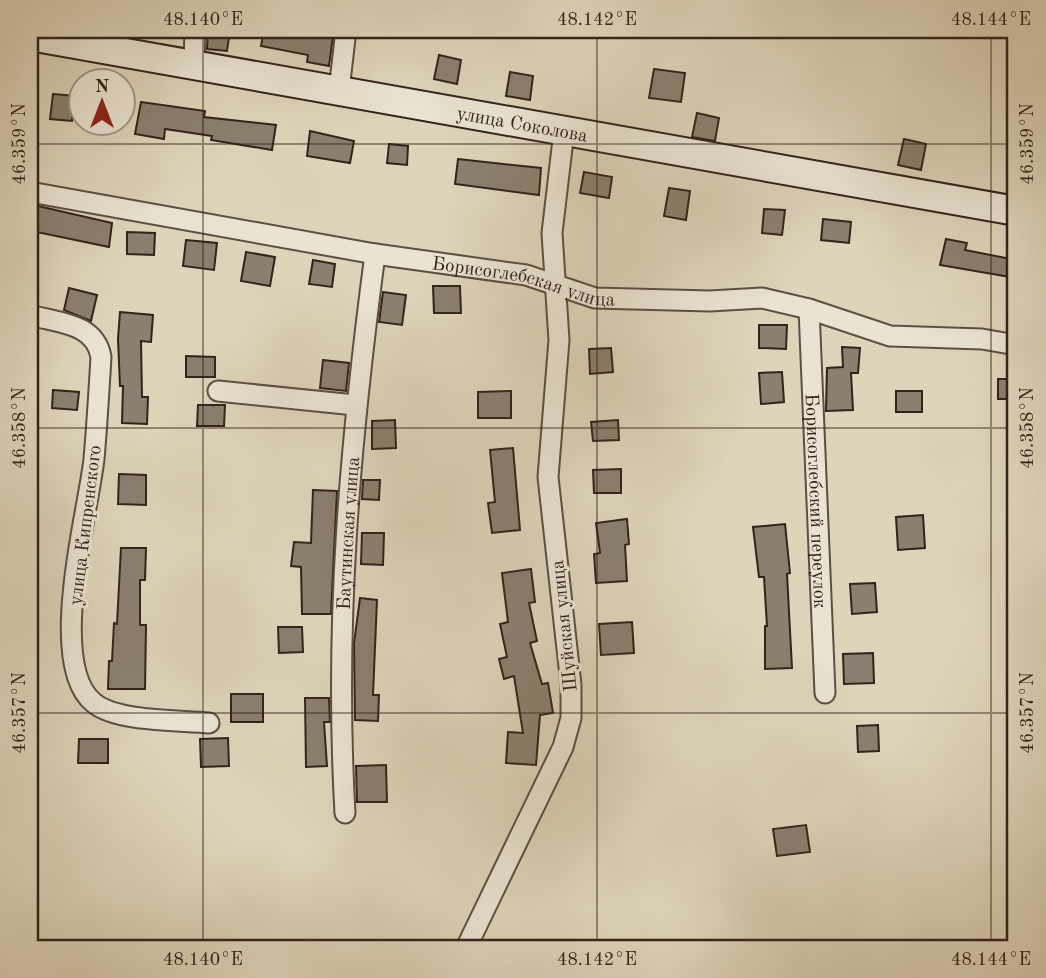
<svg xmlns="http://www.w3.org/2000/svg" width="1046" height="978" font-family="'Old Standard TT',serif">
	<rect width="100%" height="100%" fill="#ded4ba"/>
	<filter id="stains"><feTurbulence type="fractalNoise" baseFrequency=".00286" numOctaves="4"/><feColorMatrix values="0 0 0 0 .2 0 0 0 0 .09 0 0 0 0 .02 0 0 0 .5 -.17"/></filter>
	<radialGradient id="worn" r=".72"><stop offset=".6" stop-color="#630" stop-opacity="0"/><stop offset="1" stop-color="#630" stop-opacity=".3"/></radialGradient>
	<g fill="#8b7f6f" stroke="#32231d" stroke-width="2">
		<path d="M208 30H230L227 51 207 49Z"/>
		<path d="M264 30H298L333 36 329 66 307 62 308 55 261 46Z"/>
		<path d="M439 55 461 60 457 84 434 79Z"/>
		<path d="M654 69 685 73 681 102 649 98Z"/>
		<path d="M510 72 533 76 530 100 506 96Z"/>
		<path d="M53 94 75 96 72 121 50 119Z"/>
		<path d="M141 102 205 111 204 117 276 125 272 150 211 140 212 136 165 129 164 139 135 134Z"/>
		<path d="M697 113 719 118 715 141 692 137Z"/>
		<path d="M310 131 354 141 350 163 307 156Z"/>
		<path d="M904 139 926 144 921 170 898 165Z"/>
		<path d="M389 144 408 146 407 165 387 163Z"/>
		<path d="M458 159 541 168 539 195 455 184Z"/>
		<path d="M584 172 612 177 609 198 580 193Z"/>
		<path d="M669 188 690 191 686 220 664 216Z"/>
		<path d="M38 206 112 223 109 247 32 231Z"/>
		<path d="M764 209 785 210 782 235 762 233Z"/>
		<path d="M823 219 851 222 849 243 821 240Z"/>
		<path d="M127 232 155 233 154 255 127 254Z"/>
		<path d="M946 239 967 243 965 250 1016 260V278L940 265Z"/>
		<path d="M186 240 217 243 214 270 183 266Z"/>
		<path d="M246 252 275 257 270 286 241 281Z"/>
		<path d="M313 260 335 264 332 287 309 284Z"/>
		<path d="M433 286H460L461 313H434Z"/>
		<path d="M69 288 97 295 91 321 64 310Z"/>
		<path d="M383 292 406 295 402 325 379 322Z"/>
		<path d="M120 312 153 315 151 342 141 341 142 397H148L147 424 122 423 123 386H120L118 339Z"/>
		<path d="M759 325H787L786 349 759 348Z"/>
		<path d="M842 347 860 348 858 373H851L853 410 826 411 827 368 843 367Z"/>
		<path d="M611 348 613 372 590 374 589 349Z"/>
		<path d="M186 356 215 357V377H186Z"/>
		<path d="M323 360 349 363 346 391 320 388Z"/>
		<path d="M782 372 784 402 761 404 759 373Z"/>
		<rect x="998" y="379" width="18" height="20"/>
		<path d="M53 390 79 392 77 410 52 408Z"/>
		<path d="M511 391V418H478V392Z"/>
		<rect x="896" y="391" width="26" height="21"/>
		<path d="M198 405H225L224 426H197Z"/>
		<path d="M395 420 396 448 372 449V421Z"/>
		<path d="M618 420 619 440 593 441 591 422Z"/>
		<path d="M513 448 520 530 492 533 488 503 495 502 490 450Z"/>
		<path d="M621 469V493H594L593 470Z"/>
		<path d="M119 474 146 475V505L118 504Z"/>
		<path d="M363 480H380L379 500 362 499Z"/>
		<path d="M313 490 337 491 331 614H302L301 567 291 566 294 542 311 543Z"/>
		<path d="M923 515 925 548 898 550 896 517Z"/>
		<path d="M627 519 629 544 625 545 627 581 596 583 594 554 600 553 596 523Z"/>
		<path d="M785 524 790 573 787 574 792 668 765 669V626H767L764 577H759L753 527Z"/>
		<path d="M362 533H384L383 565 361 564Z"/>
		<path d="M121 548H146L145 580H140V625H146L145 689H108L109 661H112L114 623 117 624Z"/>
		<path d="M531 569 535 602 529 603 537 641 530 643 542 684 548 683 553 713 540 715 536 765 506 763 508 732 523 733 514 676 504 679 499 659 507 657 500 624 508 622 502 573Z"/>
		<path d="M875 583 877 612 852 614 850 584Z"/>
		<path d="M360 598 377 600 373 695H379L378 721 355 720 354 643Z"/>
		<path d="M632 622 634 653 601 655 599 624Z"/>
		<path d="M278 627H302L303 652 279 653Z"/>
		<path d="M873 653 874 683 844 684 843 654Z"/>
		<rect x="231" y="694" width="32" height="28"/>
		<path d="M305 698H329L330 722H324L327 766 306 767Z"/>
		<path d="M878 725 879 751 858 752 857 726Z"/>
		<path d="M228 738 229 766 201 767 200 739Z"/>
		<path d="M79 739H108V763H78Z"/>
		<path d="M386 765 387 802H357L356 766Z"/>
		<path d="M806 825 810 852 777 856 773 829Z"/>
	</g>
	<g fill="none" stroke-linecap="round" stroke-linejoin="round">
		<g stroke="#5d4f44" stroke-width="23">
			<g id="street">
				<path d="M194 64 195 30"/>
				<path d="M339 90 346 30"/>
				<path id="s1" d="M30 192 375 254 526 275 595 298 710 301 762 298 809 309 890 336 982 339 1016 345"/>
				<path id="s2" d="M809 309 825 693"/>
				<path d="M30 315C59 323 95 323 101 357 99 391 97 425 94 459 88 513 46 665 94 703 117 722 179 720 209 723"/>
				<path d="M218 391 355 405"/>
				<path id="s3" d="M345 813C334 622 350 444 375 254"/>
				<path d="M466 948 563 747 571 718V685L548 477 559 340 552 233 564 131"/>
			</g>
		</g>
		<g stroke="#32231d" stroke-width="32">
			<g id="secondary">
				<path id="s4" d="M30 36 1016 211"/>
			</g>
		</g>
		<use href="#street" stroke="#eae3d2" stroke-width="19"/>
		<use href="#secondary" stroke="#eae3d2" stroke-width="28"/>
	</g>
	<path fill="none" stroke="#32231d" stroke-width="2" stroke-opacity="0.45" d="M203 30V948M597 30V948M991 30V948M30 144H1016M30 428H1016M30 713H1016"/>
	<g text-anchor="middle" stroke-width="6" stroke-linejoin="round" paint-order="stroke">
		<g font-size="19" fill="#32231d" stroke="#eae3d2">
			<text dy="7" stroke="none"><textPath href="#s4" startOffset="500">улица Соколова</textPath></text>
			<text dy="7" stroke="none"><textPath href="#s1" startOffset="502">Борисоглебская улица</textPath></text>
			<text dy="7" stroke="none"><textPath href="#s2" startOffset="192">Борисоглебский переулок</textPath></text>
			<text transform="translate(84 525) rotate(-83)" y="7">улица Кипренского</text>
			<text dy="7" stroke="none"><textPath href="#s3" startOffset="280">Баутинская улица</textPath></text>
			<text transform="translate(563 626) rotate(-96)" y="7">Шуйская улица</text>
		</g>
	</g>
	<rect width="1046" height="978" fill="none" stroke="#ded4ba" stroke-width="77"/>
	<g transform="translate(102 102)"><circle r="33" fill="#eae3d2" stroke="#a0968a" stroke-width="2"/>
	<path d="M0-5L12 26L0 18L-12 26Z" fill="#8f2418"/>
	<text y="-10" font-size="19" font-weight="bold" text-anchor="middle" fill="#32231d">N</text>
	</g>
	<rect x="38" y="38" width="969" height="902" fill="none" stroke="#32231d" stroke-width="2.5"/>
	<g font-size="18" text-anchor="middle" fill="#32231d">
		<text x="203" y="25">48.140°E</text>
		<text x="597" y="25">48.142°E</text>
		<text x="991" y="25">48.144°E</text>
		<text transform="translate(19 144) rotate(-90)" y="6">46.359°N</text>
		<text transform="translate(1027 144) rotate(-90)" y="6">46.359°N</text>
		<text transform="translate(19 428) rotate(-90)" y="6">46.358°N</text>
		<text transform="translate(1027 428) rotate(-90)" y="6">46.358°N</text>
		<text transform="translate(19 713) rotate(-90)" y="6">46.357°N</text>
		<text transform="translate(1027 713) rotate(-90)" y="6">46.357°N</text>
		<text x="203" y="965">48.140°E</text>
		<text x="597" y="965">48.142°E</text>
		<text x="991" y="965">48.144°E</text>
	</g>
	<rect width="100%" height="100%" filter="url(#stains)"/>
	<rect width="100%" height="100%" fill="url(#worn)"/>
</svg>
